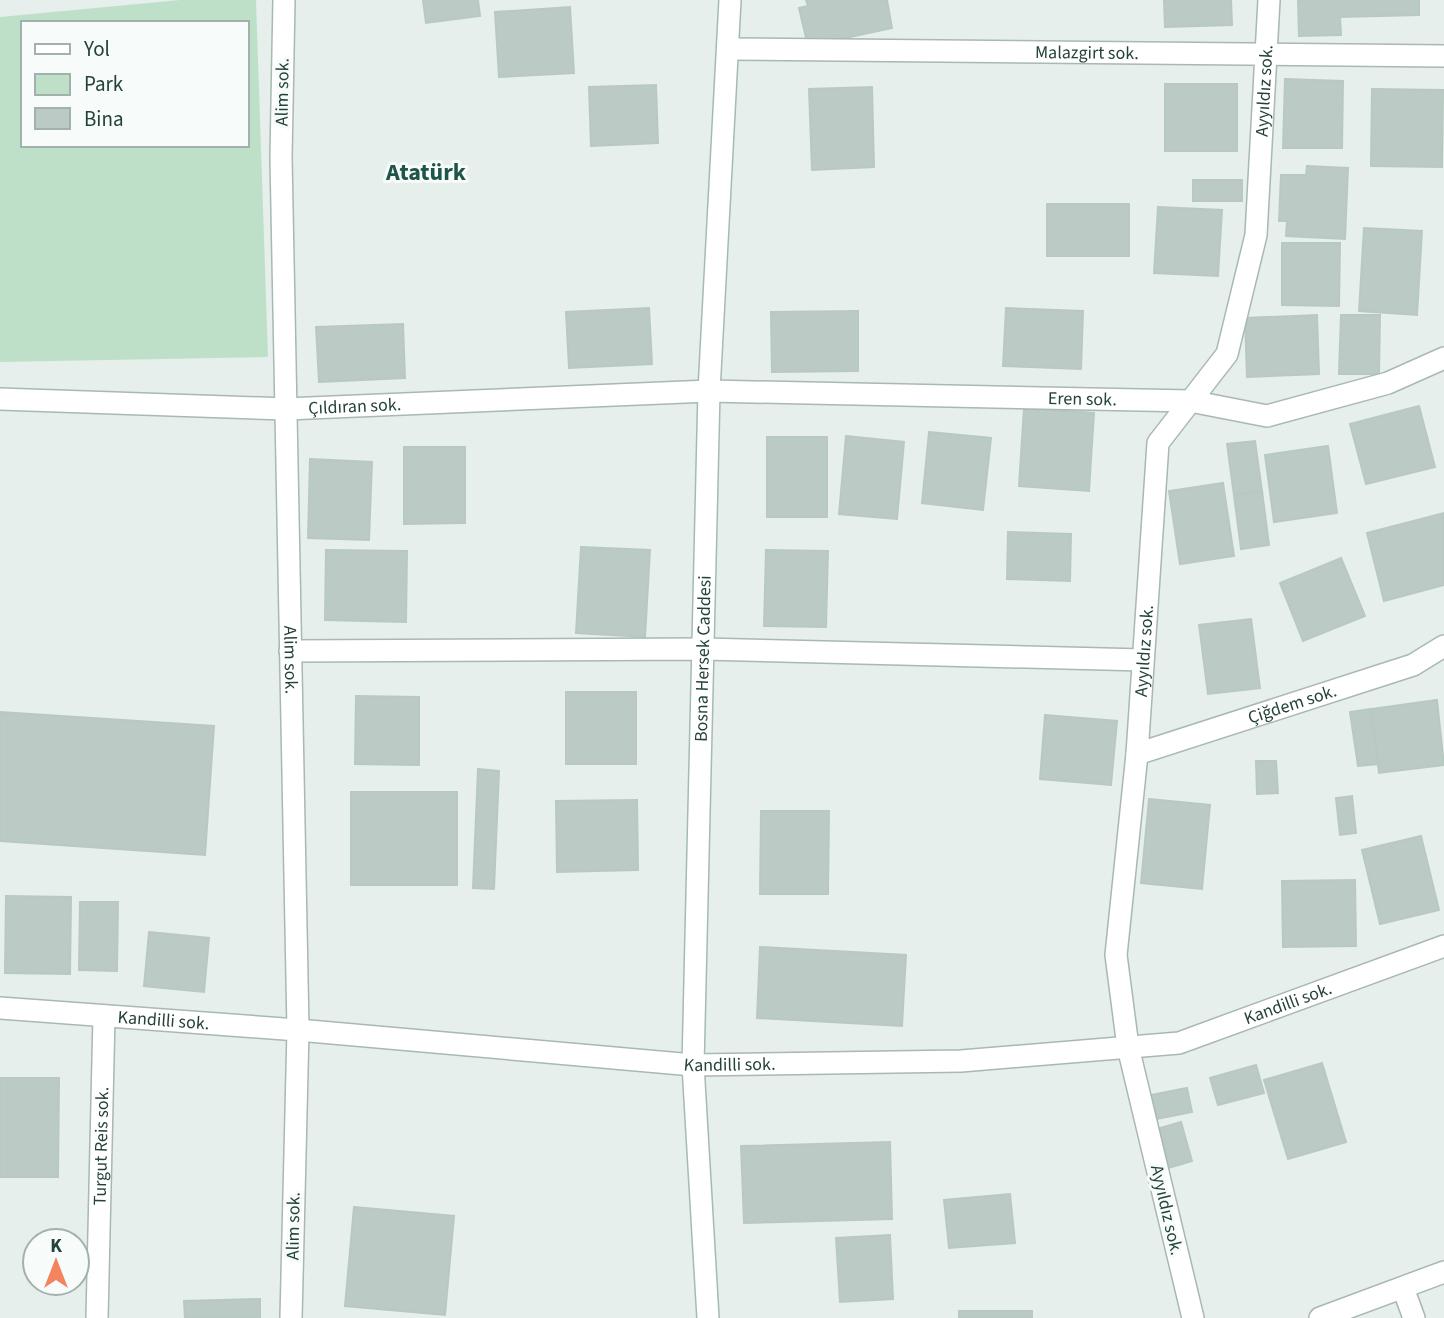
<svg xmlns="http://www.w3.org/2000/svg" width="1444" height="1318" font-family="'Source Sans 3',sans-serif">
	<rect width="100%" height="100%" fill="#e6efeb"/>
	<path fill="#bfe0c8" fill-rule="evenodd" d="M180 0H256L268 357 0 362V17ZM23 23H247V145H23Z"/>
	<g fill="#bbcac4" stroke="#b8c9c2" stroke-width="2">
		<path d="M423 0H478L480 16 426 23Z"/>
		<path d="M806 0H887L892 28 808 46 799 8 808 6Z"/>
		<path d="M1164 0H1231L1232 25 1165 27Z"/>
		<path d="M1298 0H1419V15L1340 17 1341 35 1299 36Z"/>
		<path d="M570 7 574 73 499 77 495 12Z"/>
		<path d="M1285 79 1343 81 1342 148H1283Z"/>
		<rect x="1165" y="84" width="72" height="67"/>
		<path d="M656 85 658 143 591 146 589 87Z"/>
		<path d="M872 87 874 167 812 170 809 89Z"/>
		<path d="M1372 89 1443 90 1442 167 1371 166Z"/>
		<path d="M1307 166 1348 168 1345 239 1286 236 1287 221H1279L1281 175H1306Z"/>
		<rect x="1193" y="180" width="49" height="21"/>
		<rect x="1047" y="204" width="82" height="52"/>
		<path d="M1158 207 1222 210 1218 276 1154 273Z"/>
		<path d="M1364 228 1422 231 1417 315 1359 311Z"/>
		<path d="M1282 243H1340L1339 306 1282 305Z"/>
		<path d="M649 308 652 364 569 368 566 312Z"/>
		<path d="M1006 308 1083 311 1081 369 1003 366Z"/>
		<path d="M858 311V371L772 372 771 312Z"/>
		<path d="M1317 315 1319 374 1247 377 1245 318Z"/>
		<path d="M1341 315H1380L1379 374H1339Z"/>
		<path d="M403 324 405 378 319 382 316 327Z"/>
		<path d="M1419 406 1435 467 1366 484 1350 424Z"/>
		<path d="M1024 408 1094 413 1089 491 1019 486Z"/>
		<path d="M929 432 991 438 983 510 922 503Z"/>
		<path d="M846 436 904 442 897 519 839 514Z"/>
		<rect x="767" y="437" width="60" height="80"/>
		<path d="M1255 441 1262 491 1234 495 1227 444Z"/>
		<path d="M1328 446 1337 513 1274 522 1265 455Z"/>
		<path d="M404 447H465V523L404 524Z"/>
		<path d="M310 459 372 462 369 540 308 538Z"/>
		<path d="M1223 483 1234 556 1180 564 1169 491Z"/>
		<path d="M1262 491 1269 545 1241 549 1234 495Z"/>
		<path d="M1444 513V585L1384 601 1367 533Z"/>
		<path d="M1008 532 1071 534 1070 581 1007 579Z"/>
		<path d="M581 547 650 550 645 637 576 633Z"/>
		<path d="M326 550 407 551 406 622 325 620Z"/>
		<path d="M766 550 828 551 826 627 764 626Z"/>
		<path d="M1341 558 1365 616 1303 641 1280 583Z"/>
		<path d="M1251 619 1260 688 1208 694 1199 625Z"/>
		<rect x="566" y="692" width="70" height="72"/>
		<path d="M356 696 419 697V765L355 764Z"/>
		<path d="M1437 700 1444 765 1379 773 1371 709Z"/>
		<path d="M1371 709 1378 764 1358 766 1350 712Z"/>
		<path d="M0 712 214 726 205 855 0 841Z"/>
		<path d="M1045 715 1117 721 1111 785 1040 779Z"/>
		<path d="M1256 761H1276L1278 793 1257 794Z"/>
		<path d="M478 769 499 771 494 889 473 888Z"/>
		<rect x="351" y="792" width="106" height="93"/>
		<path d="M1352 796 1356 833 1340 835 1336 798Z"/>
		<path d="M1149 799 1210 805 1202 889 1141 883Z"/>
		<path d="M637 800 638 870 557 872 556 801Z"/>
		<path d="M761 811H829L828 894H760Z"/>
		<path d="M1421 836 1439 910 1380 924 1362 850Z"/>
		<path d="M1355 880 1356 946 1283 947 1282 881Z"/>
		<path d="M6 896 71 897 70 974 5 973Z"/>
		<path d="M80 902H118L117 971 79 970Z"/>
		<path d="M149 932 209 938 204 992 144 986Z"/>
		<path d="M760 947 906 955 902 1026 757 1018Z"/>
		<path d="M1322 1063 1346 1142 1288 1159 1264 1080Z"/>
		<path d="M1256 1065 1264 1093 1218 1105 1210 1078Z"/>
		<path d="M0 1078H59L58 1177H0Z"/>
		<path d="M1187 1088 1192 1112 1151 1120 1146 1096Z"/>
		<path d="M1181 1122 1192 1161 1168 1168 1157 1129Z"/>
		<path d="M890 1142 892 1219 744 1223 741 1146Z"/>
		<path d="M1010 1194 1015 1243 949 1248 944 1200Z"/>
		<path d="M354 1207 454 1216 445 1315 345 1306Z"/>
		<path d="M890 1235 893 1299 840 1302 836 1238Z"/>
		<path d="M260 1299V1318H185L184 1301Z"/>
		<rect x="959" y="1311" width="73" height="7"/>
	</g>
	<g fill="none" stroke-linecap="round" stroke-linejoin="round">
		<g stroke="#a8b8b2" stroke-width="24">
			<g id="minor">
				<path id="s1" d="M284 0 281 157 298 1030 291 1318"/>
				<path id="s2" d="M728 49 1444 56"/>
				<path id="s3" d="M0 399 286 409 709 391 1190 401 1267 416 1388 383 1444 358"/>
				<path d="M290 651 703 649 1143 660"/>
				<path id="s4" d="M1137 754 1413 665 1444 646"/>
				<path id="s5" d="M0 1008 298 1030 693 1065 961 1061 1179 1043 1444 946"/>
				<path d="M1403 1288 1414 1318"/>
				<path id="s6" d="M97 1318 104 1016"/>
				<path id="s7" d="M1193 1318 1128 1047 1116 955 1137 754 1158 443 1227 354 1256 235 1269 0"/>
				<path d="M1320 1318 1444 1272"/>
			</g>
		</g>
		<g stroke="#a4bbb3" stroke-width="24">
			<g id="secondary">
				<path id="s8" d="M708 1318 693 1065 709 391 730 0"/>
			</g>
		</g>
		<use href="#minor" stroke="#fff" stroke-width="21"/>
		<use href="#secondary" stroke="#fff" stroke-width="21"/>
	</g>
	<g text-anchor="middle" stroke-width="6" stroke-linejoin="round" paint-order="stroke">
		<g font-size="18" fill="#24423a" stroke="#f7fbf9">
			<text dy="6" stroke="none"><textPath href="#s2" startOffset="359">Malazgirt sok.</textPath></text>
			<text dy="6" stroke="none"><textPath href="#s7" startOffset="1265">Ayyıldız sok.</textPath></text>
			<text transform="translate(282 92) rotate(-89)" y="6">Alim sok.</text>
			<text dy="6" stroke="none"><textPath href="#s3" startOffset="1083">Eren sok.</textPath></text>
			<text dy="6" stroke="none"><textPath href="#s3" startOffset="355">Çıldıran sok.</textPath></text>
			<text dy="6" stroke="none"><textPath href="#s7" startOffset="677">Ayyıldız sok.</textPath></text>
			<text dy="6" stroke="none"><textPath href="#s1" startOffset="660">Alim sok.</textPath></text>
			<text dy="6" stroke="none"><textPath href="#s8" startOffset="660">Bosna Hersek Caddesi</textPath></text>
			<text dy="6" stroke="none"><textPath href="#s4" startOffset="163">Çiğdem sok.</textPath></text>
			<text dy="6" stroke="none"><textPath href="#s5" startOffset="1298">Kandilli sok.</textPath></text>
			<text dy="6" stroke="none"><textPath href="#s5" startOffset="164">Kandilli sok.</textPath></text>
			<text dy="6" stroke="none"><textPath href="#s5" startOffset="732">Kandilli sok.</textPath></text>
			<text dy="6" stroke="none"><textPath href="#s6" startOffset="172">Turgut Reis sok.</textPath></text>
			<text transform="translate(1167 1210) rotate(77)" y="6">Ayyıldız sok.</text>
			<text transform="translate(293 1226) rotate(-89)" y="6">Alim sok.</text>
		</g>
		<g font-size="24" font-weight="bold" fill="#1f5548" stroke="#f7fbf9">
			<text x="426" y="180">Atatürk</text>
		</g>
	</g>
	<rect x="21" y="21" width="228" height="126" fill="#f7fbf9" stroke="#a3b1ad" stroke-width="2"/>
	<rect x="35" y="44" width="35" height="10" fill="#ffffff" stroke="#a3b1ad" stroke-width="2"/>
	<text x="84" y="56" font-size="21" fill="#24423a">Yol</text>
	<rect x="35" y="74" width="35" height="21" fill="#bfe0c8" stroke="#a3b1ad" stroke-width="2"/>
	<text x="84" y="91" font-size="21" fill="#24423a">Park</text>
	<rect x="35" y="108" width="35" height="21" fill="#bbcac4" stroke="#a3b1ad" stroke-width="2"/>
	<text x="84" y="126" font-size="21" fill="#24423a">Bina</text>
	<g transform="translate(56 1262)"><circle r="33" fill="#f7fbf9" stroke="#a3b1ad" stroke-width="2"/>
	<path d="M0-5L12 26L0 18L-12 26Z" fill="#f4845f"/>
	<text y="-10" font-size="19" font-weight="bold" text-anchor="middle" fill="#24423a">K</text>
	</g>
</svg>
